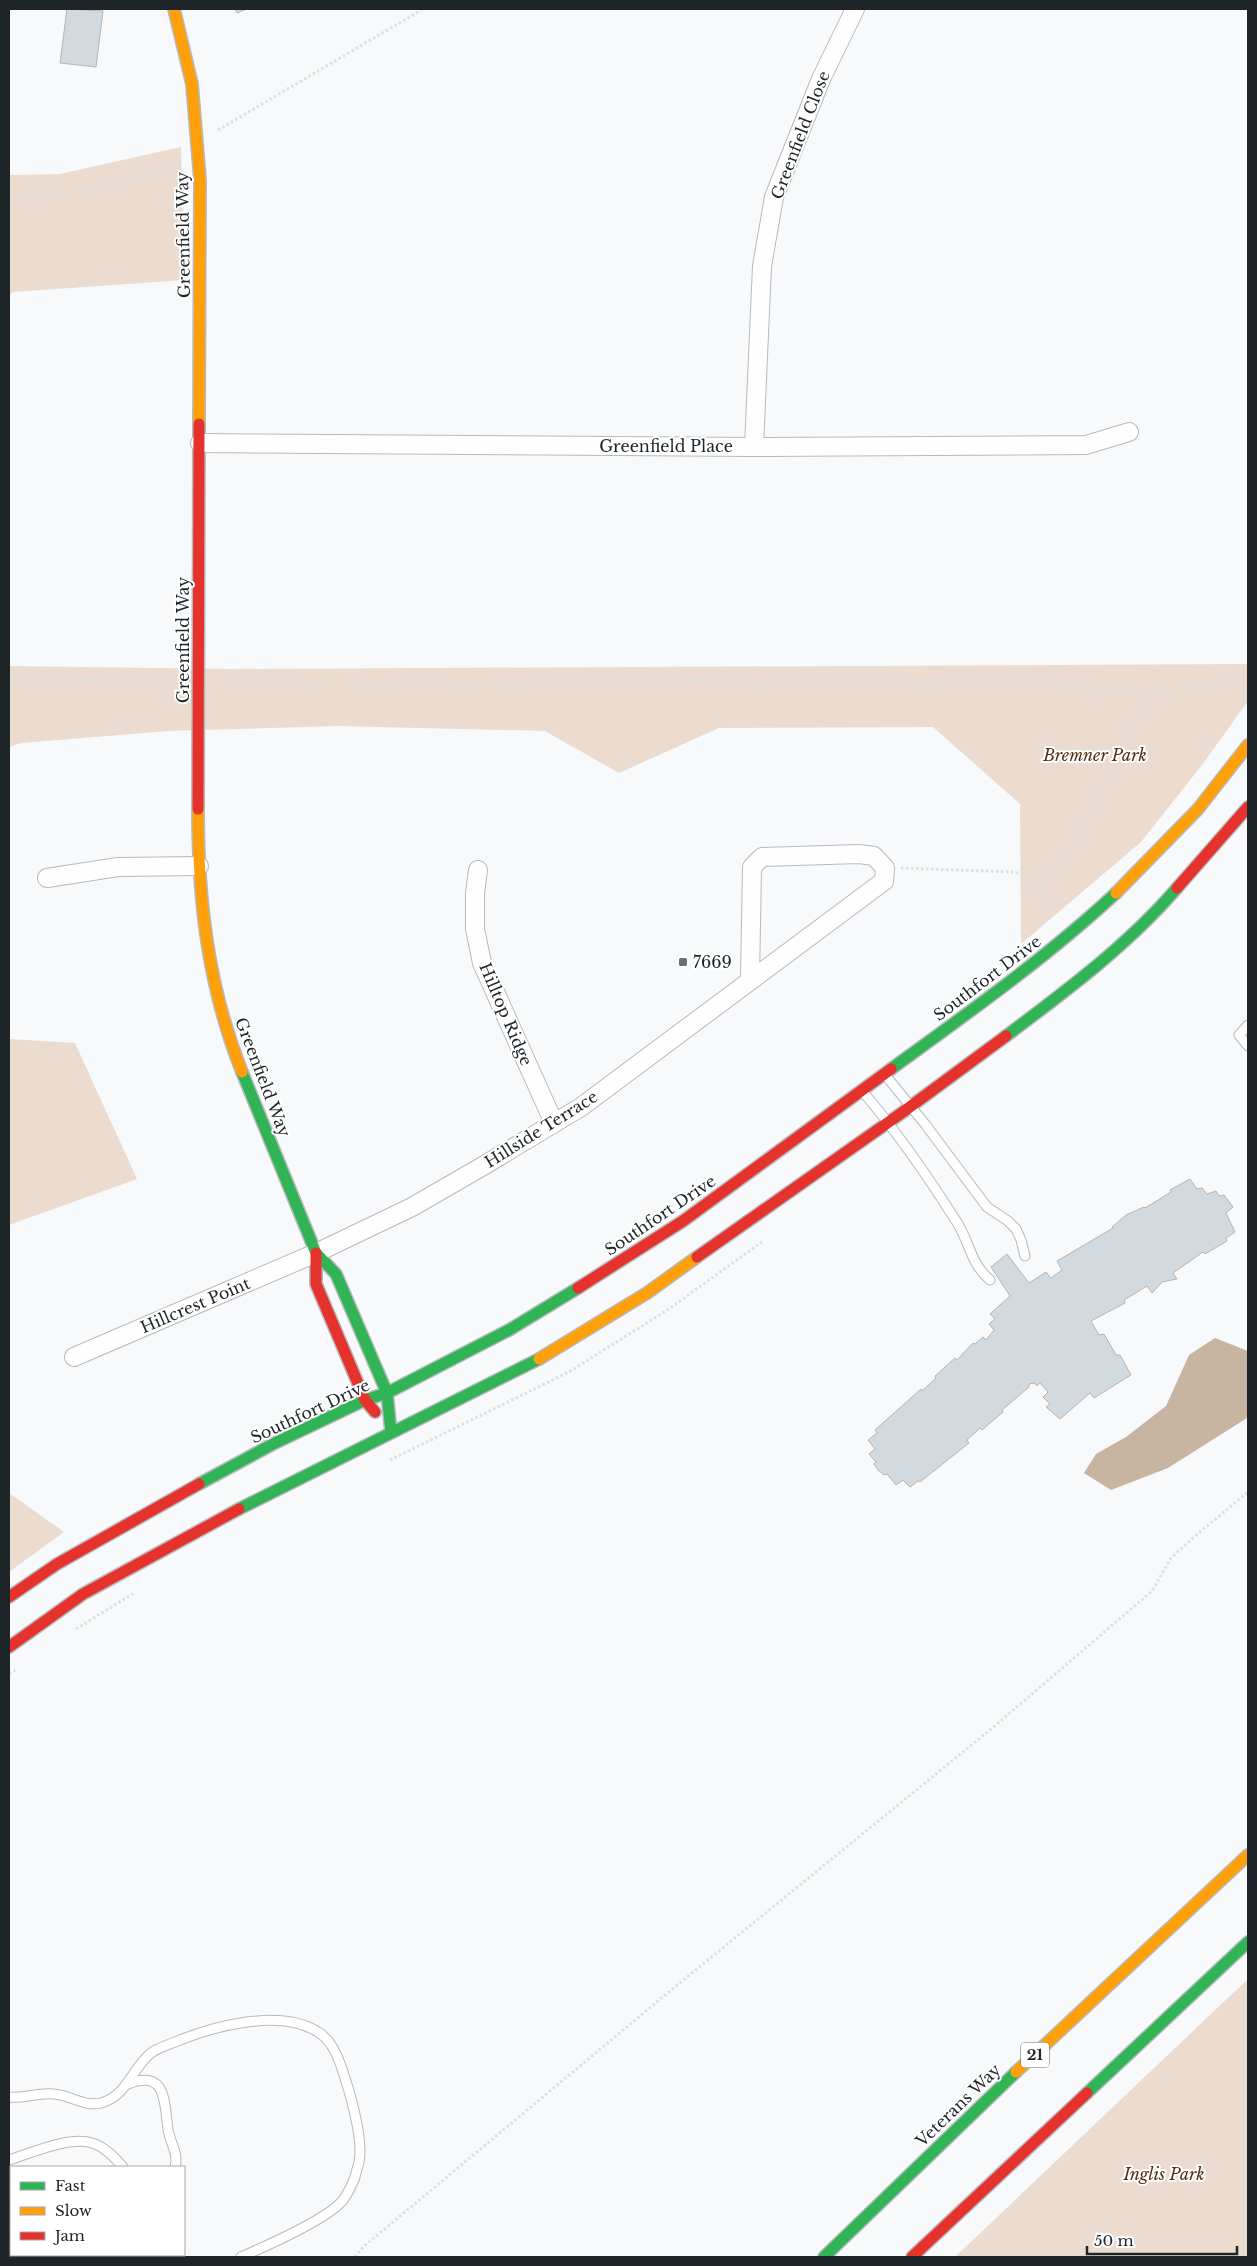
<svg xmlns="http://www.w3.org/2000/svg" width="1257" height="2266" font-family="'Libre Baskerville',serif">
	<rect width="100%" height="100%" fill="#f7f9fb"/>
	<g fill="#ebdccf">
		<path d="M181 147 185 280 13 292 9 295V175L60 174Z"/>
		<path d="M1248 664V701L1202 765 1141 842 1021 944 1020 804 933 727 719 728 619 773 545 731 337 726 168 731 21 743 9 747V666L229 669Z"/>
		<path d="M9 1039 75 1043 137 1179 9 1225Z"/>
		<path d="M9 1493 64 1532 9 1572Z"/>
		<path d="M1248 1979V2257H955L1211 2014Z"/>
	</g>
	<path fill="#c7b4a1" d="M1215 1338 1248 1351 1247 1418 1168 1468 1111 1490 1084 1473 1096 1454 1126 1437 1166 1406 1189 1355Z"/>
	<g fill="#d2d9df" stroke="#b2b6b9">
		<path d="M67 9 103 11 96 67 60 63Z"/>
		<path d="M235 9H247L237 13Z"/>
		<path d="M1190 1179 1197 1189 1202 1188 1207 1194 1216 1191 1219 1196 1224 1195 1233 1207 1226 1213 1235 1232 1226 1238 1227 1241 1205 1254 1203 1252 1173 1273 1177 1279 1162 1282 1152 1293 1147 1286 1124 1300 1125 1303 1091 1321 1099 1335 1104 1334 1116 1355H1120L1131 1375 1094 1398 1090 1393 1060 1419 1046 1407 1050 1404 1043 1397 1048 1392 1040 1383 1037 1386 1034 1383 1029 1384V1387L1002 1410 1003 1412 982 1430 980 1428 967 1440 969 1443 920 1482 918 1481 910 1487 903 1480 896 1485 887 1474 884 1475 878 1470 874 1464 876 1462 869 1454 875 1449 868 1440 877 1433 875 1430 921 1389 922 1391 936 1378 935 1376 955 1358 957 1360 973 1343 975 1344 983 1337 986 1340 994 1330 989 1324 995 1319 990 1314 1010 1296 991 1267 1007 1254 1029 1283 1046 1272 1051 1278 1062 1270 1057 1261 1113 1228 1112 1227 1126 1215 1144 1207 1145 1208 1171 1192 1170 1190Z"/>
	</g>
	<g fill="none" stroke-linecap="round" stroke-linejoin="round">
		<g stroke="#b7babd" stroke-width="11">
			<g id="lane">
				<path d="M1248 1025 1239 1035 1248 1046"/>
				<path d="M886 1076 925 1124 987 1207 1008 1221 1016 1229 1021 1240 1025 1256"/>
				<path d="M863 1092C898 1133 929 1178 958 1224 970 1244 971 1264 990 1280"/>
				<path d="M128 2084C167 2069 164 2102 168 2129 170 2143 179 2154 175 2167"/>
				<path d="M9 2097C25 2099 38 2092 54 2094 70 2095 84 2107 101 2103 128 2095 132 2068 151 2053 157 2048 168 2045 175 2042 214 2026 280 2008 318 2032 330 2039 337 2054 341 2066 349 2089 364 2139 359 2162 358 2167 356 2172 355 2177 352 2185 348 2193 343 2200 329 2218 264 2247 241 2257"/>
				<path d="M9 2160C31 2153 69 2136 92 2143 104 2146 115 2158 123 2167"/>
				<path d="M9 2245H11"/>
				<path d="M140 2255 158 2257"/>
			</g>
		</g>
		<g stroke="#b7babd" stroke-width="20">
			<g id="street">
				<path d="M200 443 754 447 1086 445 1129 432"/>
				<path d="M754 447 762 266 774 197 821 79 855 9"/>
				<path d="M478 870 475 893V929L482 963 554 1123"/>
				<path d="M47 878 118 867 199 866"/>
				<path d="M74 1357 316 1253 412 1207 483 1166 581 1107 884 881 885 868 874 856 859 854 762 857 752 867 750 979"/>
			</g>
		</g>
		<g stroke="#b7babd" stroke-width="14">
			<g id="fast">
				<path d="M1006 1036C1066 991 1128 945 1177 888"/>
				<path d="M891 1069C968 1013 1046 958 1116 893"/>
				<path d="M242 1072 316 1253 336 1274 387 1393 391 1432"/>
				<path d="M199 1484 273 1444 365 1400 387 1393 509 1330 578 1288"/>
				<path d="M239 1509 539 1359"/>
				<path d="M1087 2093 1248 1942"/>
				<path d="M824 2257 1016 2072"/>
			</g>
		</g>
		<g stroke="#b7babd" stroke-width="14">
			<g id="slow">
				<path d="M174 9 192 84 200 180 199 424"/>
				<path d="M198 809C198 900 208 987 242 1072"/>
				<path d="M1116 893 1198 809 1248 745"/>
				<path d="M539 1359 647 1293 697 1257"/>
				<path d="M1016 2072 1248 1855"/>
			</g>
		</g>
		<g stroke="#b7babd" stroke-width="14">
			<g id="jam">
				<path d="M198 809 199 424"/>
				<path d="M1177 888 1248 807"/>
				<path d="M316 1253V1284L365 1400 375 1412"/>
				<path d="M697 1257 903 1112 1006 1036"/>
				<path d="M578 1288 683 1221 891 1069"/>
				<path d="M9 1597 57 1564 199 1484"/>
				<path d="M9 1647 83 1594 239 1509"/>
				<path d="M912 2257 1087 2093"/>
			</g>
		</g>
		<g stroke="#dee0e0" stroke-width="3" stroke-dasharray="2.5 2.5" stroke-linecap="butt">
			<path d="M218 130 423 9"/>
			<path d="M9 196C54 195 91 192 135 179 149 175 165 170 178 161"/>
			<path d="M219 678H258L327 688H343L414 683 491 688 507 687 538 680 611 683 664 677 760 685 848 677 922 686 1023 677 1093 689 1145 692 1248 680"/>
			<path d="M9 684 69 679 110 681 141 678H177"/>
			<path d="M901 868 1015 872 1030 878 1058 909"/>
			<path d="M1037 885 1058 869 1065 860 1121 743 1152 691"/>
			<path d="M390 1460 569 1372 669 1309 763 1241"/>
			<path d="M76 1629 134 1593"/>
			<path d="M9 1674 17 1669"/>
			<path d="M355 2257 363 2247 670 1991 996 1725 1152 1591 1171 1558 1195 1536 1248 1492"/>
		</g>
		<use href="#lane" stroke="#fefefe" stroke-width="9"/>
		<use href="#street" stroke="#fefefe" stroke-width="18"/>
		<use href="#fast" stroke="#30b455" stroke-width="11"/>
		<use href="#slow" stroke="#ff9f0a" stroke-width="11"/>
		<use href="#jam" stroke="#e5322d" stroke-width="11"/>
	</g>
	<rect fill="#6a6f72" stroke="#fff" stroke-width="2" x="678" y="957" width="10" height="10" rx="2.5"/>
	<g text-anchor="middle" stroke-width="4" stroke-linejoin="round" paint-order="stroke">
		<rect fill="#fff" stroke="#626669" stroke-width="1" x="1021" y="2042.5" width="28" height="25" rx="4"/>
		<g font-size="15" font-weight="bold" fill="#1e2529">
			<text x="1035" y="2060">21</text>
		</g>
		<g font-size="16" fill="#1e2529" stroke="#fff">
			<text transform="translate(800 135) rotate(-69)" y="6">Greenfield Close</text>
			<text transform="translate(183 235) rotate(-91)" y="6">Greenfield Way</text>
			<text x="666" y="452">Greenfield Place</text>
			<text transform="translate(183 640) rotate(-90)" y="6">Greenfield Way</text>
			<text transform="translate(987 978) rotate(-37)" y="6">Southfort Drive</text>
			<text transform="translate(506 1014) rotate(67)" y="6">Hilltop Ridge</text>
			<text transform="translate(263 1077) rotate(69)" y="6">Greenfield Way</text>
			<text transform="translate(541 1129) rotate(-32)" y="6">Hillside Terrace</text>
			<text transform="translate(660 1215) rotate(-34)" y="6">Southfort Drive</text>
			<text transform="translate(195 1305) rotate(-23)" y="6">Hillcrest Point</text>
			<text transform="translate(310 1411) rotate(-25)" y="6">Southfort Drive</text>
			<text transform="translate(958 2105) rotate(-44)" y="6">Veterans Way</text>
		</g>
		<g font-size="16" font-style="italic" fill="#4e2f0c" stroke="#fff">
			<text x="1095" y="761">Bremner Park</text>
			<text x="1164" y="2180">Inglis Park</text>
		</g>
		<g font-size="16" fill="#1e2529" stroke="#fff" text-anchor="start">
			<text x="693" y="968">7669</text>
		</g>
	</g>
	<rect width="1257" height="2266" fill="none" stroke="#1e2529" stroke-width="20"/>
	<rect x="10" y="2166" width="175" height="90" fill="#ffffff" stroke="#a5a8a9"/>
	<rect x="20" y="2182" width="25" height="8" fill="#30b455" stroke="#a5a8a9"/>
	<text x="55" y="2191" font-size="15" fill="#1e2529">Fast</text>
	<rect x="20" y="2207" width="25" height="8" fill="#ff9f0a" stroke="#a5a8a9"/>
	<text x="55" y="2216" font-size="15" fill="#1e2529">Slow</text>
	<rect x="20" y="2232" width="25" height="8" fill="#e5322d" stroke="#a5a8a9"/>
	<text x="55" y="2241" font-size="15" fill="#1e2529">Jam</text>
	<path d="M1087 2246v8h150v-8" fill="none" stroke="#1e2529" stroke-width="2.5"/>
	<text x="1094" y="2246" font-size="15" fill="#1e2529" stroke="#ffffff" stroke-width="4" paint-order="stroke">50 m</text>
</svg>
